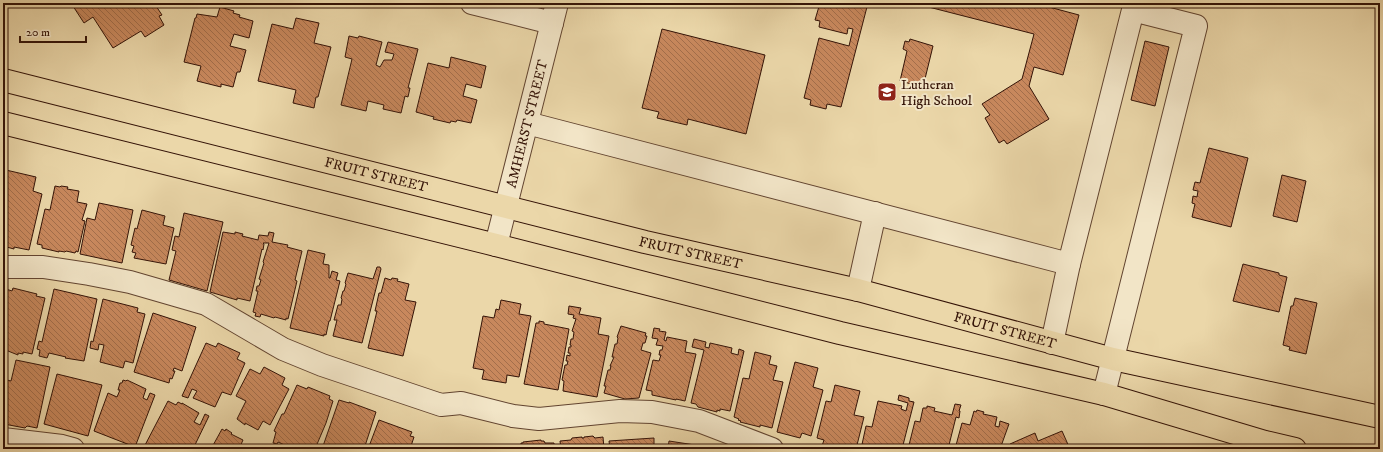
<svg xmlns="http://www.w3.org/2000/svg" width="1383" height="452" font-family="'IM FELL DW Pica',serif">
	<defs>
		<pattern id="building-back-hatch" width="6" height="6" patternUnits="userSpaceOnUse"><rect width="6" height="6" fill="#c8885d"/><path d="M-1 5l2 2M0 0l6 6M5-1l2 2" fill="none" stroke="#a36e4b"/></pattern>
	</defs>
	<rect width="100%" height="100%" fill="#ebd7a9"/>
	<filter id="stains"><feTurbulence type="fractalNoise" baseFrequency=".005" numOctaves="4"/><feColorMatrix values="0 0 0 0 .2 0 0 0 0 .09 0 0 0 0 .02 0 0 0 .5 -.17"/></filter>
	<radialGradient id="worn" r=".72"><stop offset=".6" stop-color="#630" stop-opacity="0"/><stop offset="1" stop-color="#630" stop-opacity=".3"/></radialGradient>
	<g fill="url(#building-back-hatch)" stroke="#341307">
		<path d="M71 3H154L162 15 159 16 164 25 145 37 141 31 113 48 93 17 84 23Z"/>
		<path d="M820 3H868L841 107 827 104 826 109 810 105 811 100 804 98 819 38 849 46 853 29 848 28 847 34 819 27 820 21 815 20Z"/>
		<path d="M913 3H1050L1049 7 1079 15 1063 75 1034 67 1029 86 1049 119 1007 144 1004 140 999 143 985 118 990 115 982 104 1022 79 1034 34Z"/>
		<path d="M220 7 234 11 233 13 240 15 239 17 253 21 249 38 234 34 230 46 246 50 240 72H237L233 87 221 84V87L197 81 201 66 184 62 195 18H196L197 14 217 17Z"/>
		<path d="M296 18 319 23 314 43 331 47 318 97H316L314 108 293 103 296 90 258 81 272 24 293 29Z"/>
		<path d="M662 29 765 55 746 134 688 119 687 125 657 118 659 112 642 108Z"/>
		<path d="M349 36 358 38 359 36 382 42 376 65 380 67 384 60H392L394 54 385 52 388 42 418 49 408 88H410L408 97 405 96 401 113 383 109 384 105 368 101 366 111 341 105 352 59 345 57Z"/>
		<path d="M910 39 933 46 923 87 900 81 907 51 903 49 905 41 909 42Z"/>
		<path d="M1145 41 1169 47 1155 106 1131 100Z"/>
		<path d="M451 57 486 66 481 88 466 84 463 96 477 100 471 123 457 120 456 122 451 121 450 123 433 119 434 117 416 112 428 63 449 68Z"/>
		<path d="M1209 148 1248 158 1231 227 1192 217 1195 204 1192 203 1193 196 1197 197 1198 191 1193 190 1195 182 1200 183Z"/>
		<path d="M6 170 36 177 33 191 42 194 29 250 14 247V249L3 246V185Z"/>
		<path d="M1282 175 1306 181 1297 222 1273 216Z"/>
		<path d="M55 186 60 187 61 186 68 187 67 189 79 191 77 202 87 204 82 220 85 221 78 252 76 251 75 253 66 251 65 252 59 251V252L42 248V245L37 244 45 209 50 210Z"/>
		<path d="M99 203 133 210 122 263 80 254 87 218 95 220Z"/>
		<path d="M142 210 165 216 163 225 174 228 166 264 134 258 136 253 132 252 134 246 131 245 135 228 137 229Z"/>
		<path d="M184 213 223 222 207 291 169 280 176 251 172 250 175 236 179 237Z"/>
		<path d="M223 232 235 234V232L243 234 242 236 258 240 259 235 268 236 269 232 274 233 272 242 288 245 287 247 302 251 295 280 297 281 288 319 286 318V320L275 317 274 318 261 314 260 317 255 316 256 313 253 312 258 291H256L257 286H259L261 280 259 279 264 263 263 262 269 243H263L264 244 263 250 262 249 250 301 237 298V300L210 292Z"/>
		<path d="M308 250 325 254 323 264 329 265V278H330L332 271 338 273 336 280 340 281 330 321H329L326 335 324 334V336L290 328Z"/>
		<path d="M1243 264 1279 273V275L1287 277 1279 312 1233 301Z"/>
		<path d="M377 267H380L381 269 362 343 333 336 337 320H334L338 305H341L342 299 341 298 343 291H344L346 284 345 283 348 273 373 279Z"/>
		<path d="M385 278 391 280 392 278 398 279 397 281 409 284 405 300 416 302 403 356 368 348 377 311H375L379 293H381Z"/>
		<path d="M3 288 12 291 13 288 37 294 36 296 45 298 32 354 23 352V354L18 353V355L3 349Z"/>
		<path d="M54 289 97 299 84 361 65 358 66 357 49 353 47 358 39 356 40 350 37 349 39 341 42 342Z"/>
		<path d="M1295 298 1317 303 1306 354 1289 350 1290 347 1283 345 1291 306H1293Z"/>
		<path d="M103 299 138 308 137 312 145 314 133 363 125 361 123 368 100 362 104 345 99 344 98 350 90 348 91 341 93 342Z"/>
		<path d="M501 300 521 304 519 314 531 316 519 377 507 375 506 383 482 379 484 370 473 368 483 316 494 318 496 309 499 310Z"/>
		<path d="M569 306 581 308 579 314 601 318 598 334 609 336 597 397 563 391 564 381 562 380 565 365H567L568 361H566L567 355 570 356V353H568L569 347H571V345H570L571 339H573L574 332 572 331 576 319 573 318 574 315 568 314Z"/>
		<path d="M153 313 196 327 182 371 174 368 173 371H175L172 379 170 378 169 383 134 372Z"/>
		<path d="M539 321 544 322V324L569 329 558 390 524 384 536 323H539Z"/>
		<path d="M621 326 646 333 645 336H647L645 343H643L641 350 651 353 639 398 625 399 604 393 606 386H604L608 370H610L611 366H610L614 357H612L615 344H617L618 338 617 337Z"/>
		<path d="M654 328 660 329 659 331 666 332 664 340 666 341 667 337 687 341 685 352 696 354 685 401 676 399V400L652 395V391L646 390 653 360 659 361 661 355H659L660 350H662L663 346 656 345 658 339 652 338Z"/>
		<path d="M694 339 706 342 705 347 709 348 710 343 732 348 731 353 738 355 739 349 744 351 730 411 720 409V411L717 410V412L698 407 696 404 691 403 704 350 692 347Z"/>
		<path d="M206 343 216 347 218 343 240 353 237 359 245 363 231 395 222 392 215 407 193 398 197 391 192 389 188 398 182 396Z"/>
		<path d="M755 352 771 356 769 364 777 366 773 380 783 382 772 428 760 425V427L740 422 741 421 738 420 739 419 734 417 743 378 749 379Z"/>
		<path d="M16 360 50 367 37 428 27 426 25 428 4 424 3 422 4 415H3V379L11 381Z"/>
		<path d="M795 362 818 368 813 387 823 390 811 436 802 433 800 438 777 432Z"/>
		<path d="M264 367 285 378 282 385 289 389 270 425 263 421 258 430 245 423V425L237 419 246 401 236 396 250 369 260 374Z"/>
		<path d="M57 374 102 385 88 436 44 424Z"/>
		<path d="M123 380 126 381 127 380 146 389 143 398 147 400 150 393 155 395 135 447 94 431 108 393 117 397 120 390H118L120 383H122Z"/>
		<path d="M297 385 307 389 308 387 330 396 329 399 333 401 326 423 315 449H293L278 442 277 444 273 443 276 432 274 431 282 414H284Z"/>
		<path d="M835 385 860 391 854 415 864 417 856 449H821L824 440 817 438 826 401 831 402Z"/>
		<path d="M899 395 909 398V401L914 402 902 449H861L866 426 872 427 878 401 902 406 901 409 906 411 908 403 898 400Z"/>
		<path d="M339 400 349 403V402L376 412 364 449H322Z"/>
		<path d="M168 401 176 405 178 402 182 404V403L199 413 194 422 200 425 205 414 209 416 193 449H143Z"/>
		<path d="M955 404 961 405 959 411H960L959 418 956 417 948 449H908L915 421 920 422 923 408H927V406L935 408 934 411 952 415Z"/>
		<path d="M977 410 984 412 983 414 997 417 995 426 999 427 1000 421 1009 424 1000 449H955L962 423 970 425 974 411 976 412Z"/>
		<path d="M379 420 412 432 410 436 414 437 410 449H368Z"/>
		<path d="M222 429 225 431 226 429 232 433 231 434 243 440 239 449H211Z"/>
		<path d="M1062 431 1070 449H1012L1010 444 1035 433 1038 441Z"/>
		<path d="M593 436 595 438 603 437 604 449H561L560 441 571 440 572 438 582 437V438H584V437Z"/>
		<path d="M654 438V449H610L609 441Z"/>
		<path d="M541 440V441H544L545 443H554V449H521V443H523V442Z"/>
		<path d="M669 441 695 445 694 449H668Z"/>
		<path d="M493 445V448L504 447V449H469V447Z"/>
	</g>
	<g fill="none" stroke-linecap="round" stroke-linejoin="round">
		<g stroke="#624430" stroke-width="24">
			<g id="minor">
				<path d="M472 3 552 23"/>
				<path d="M527 123 1069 264"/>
				<path id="s1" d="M496 245 557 3"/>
				<path d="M3 267H43L89 274 130 282 175 295 206 304 283 349 322 365 441 405 461 403 513 416 539 419 620 411 652 412 699 421 772 449"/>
				<path d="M858 290 875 213"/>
				<path d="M1052 343 1069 264 1133 10 1196 26 1104 394"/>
				<path d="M3 439 62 446 73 449"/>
			</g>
		</g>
		<g stroke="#341307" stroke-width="24">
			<g id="major">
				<path id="s2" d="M3 80 645 242 858 290 1113 359 1380 417"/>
				<path d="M3 123 496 245 840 333 1104 394 1265 442 1295 449"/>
			</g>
		</g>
		<use href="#minor" stroke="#f2e5c7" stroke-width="22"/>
		<use href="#major" stroke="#ebd7a9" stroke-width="22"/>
	</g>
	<defs>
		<g id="school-square" transform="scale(1)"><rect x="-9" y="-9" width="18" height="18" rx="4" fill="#8f2418" stroke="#f2e5c7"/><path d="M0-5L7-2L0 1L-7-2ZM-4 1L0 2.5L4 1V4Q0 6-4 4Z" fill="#fff"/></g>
	</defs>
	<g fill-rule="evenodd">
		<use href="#school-square" x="887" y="92"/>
	</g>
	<g text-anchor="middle" stroke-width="4" stroke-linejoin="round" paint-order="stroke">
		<g font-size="14" fill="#341307" stroke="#f2e5c7" text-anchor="start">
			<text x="901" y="89">Lutheran<tspan x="901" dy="16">High School</tspan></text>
		</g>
		<g font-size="14" fill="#341307" stroke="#f2e5c7">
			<text dy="5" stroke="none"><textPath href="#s1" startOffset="125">AMHERST STREET</textPath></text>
			<text dy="5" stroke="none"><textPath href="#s2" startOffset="385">FRUIT STREET</textPath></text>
			<text dy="5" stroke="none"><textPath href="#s2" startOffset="709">FRUIT STREET</textPath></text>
			<text dy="5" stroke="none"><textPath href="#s2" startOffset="1033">FRUIT STREET</textPath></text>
		</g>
	</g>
	<rect width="1383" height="452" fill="none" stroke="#ebd7a9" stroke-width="16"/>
	<rect x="4" y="4" width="1375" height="444" fill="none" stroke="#341307" stroke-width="2"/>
	<rect x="8" y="8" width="1367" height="436" fill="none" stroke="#341307"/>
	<path d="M20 36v6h66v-6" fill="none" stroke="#341307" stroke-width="2"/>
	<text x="26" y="36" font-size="12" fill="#341307" stroke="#f2e5c7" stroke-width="3" paint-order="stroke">20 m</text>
	<rect width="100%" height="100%" filter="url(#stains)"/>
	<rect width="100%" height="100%" fill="url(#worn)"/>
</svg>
